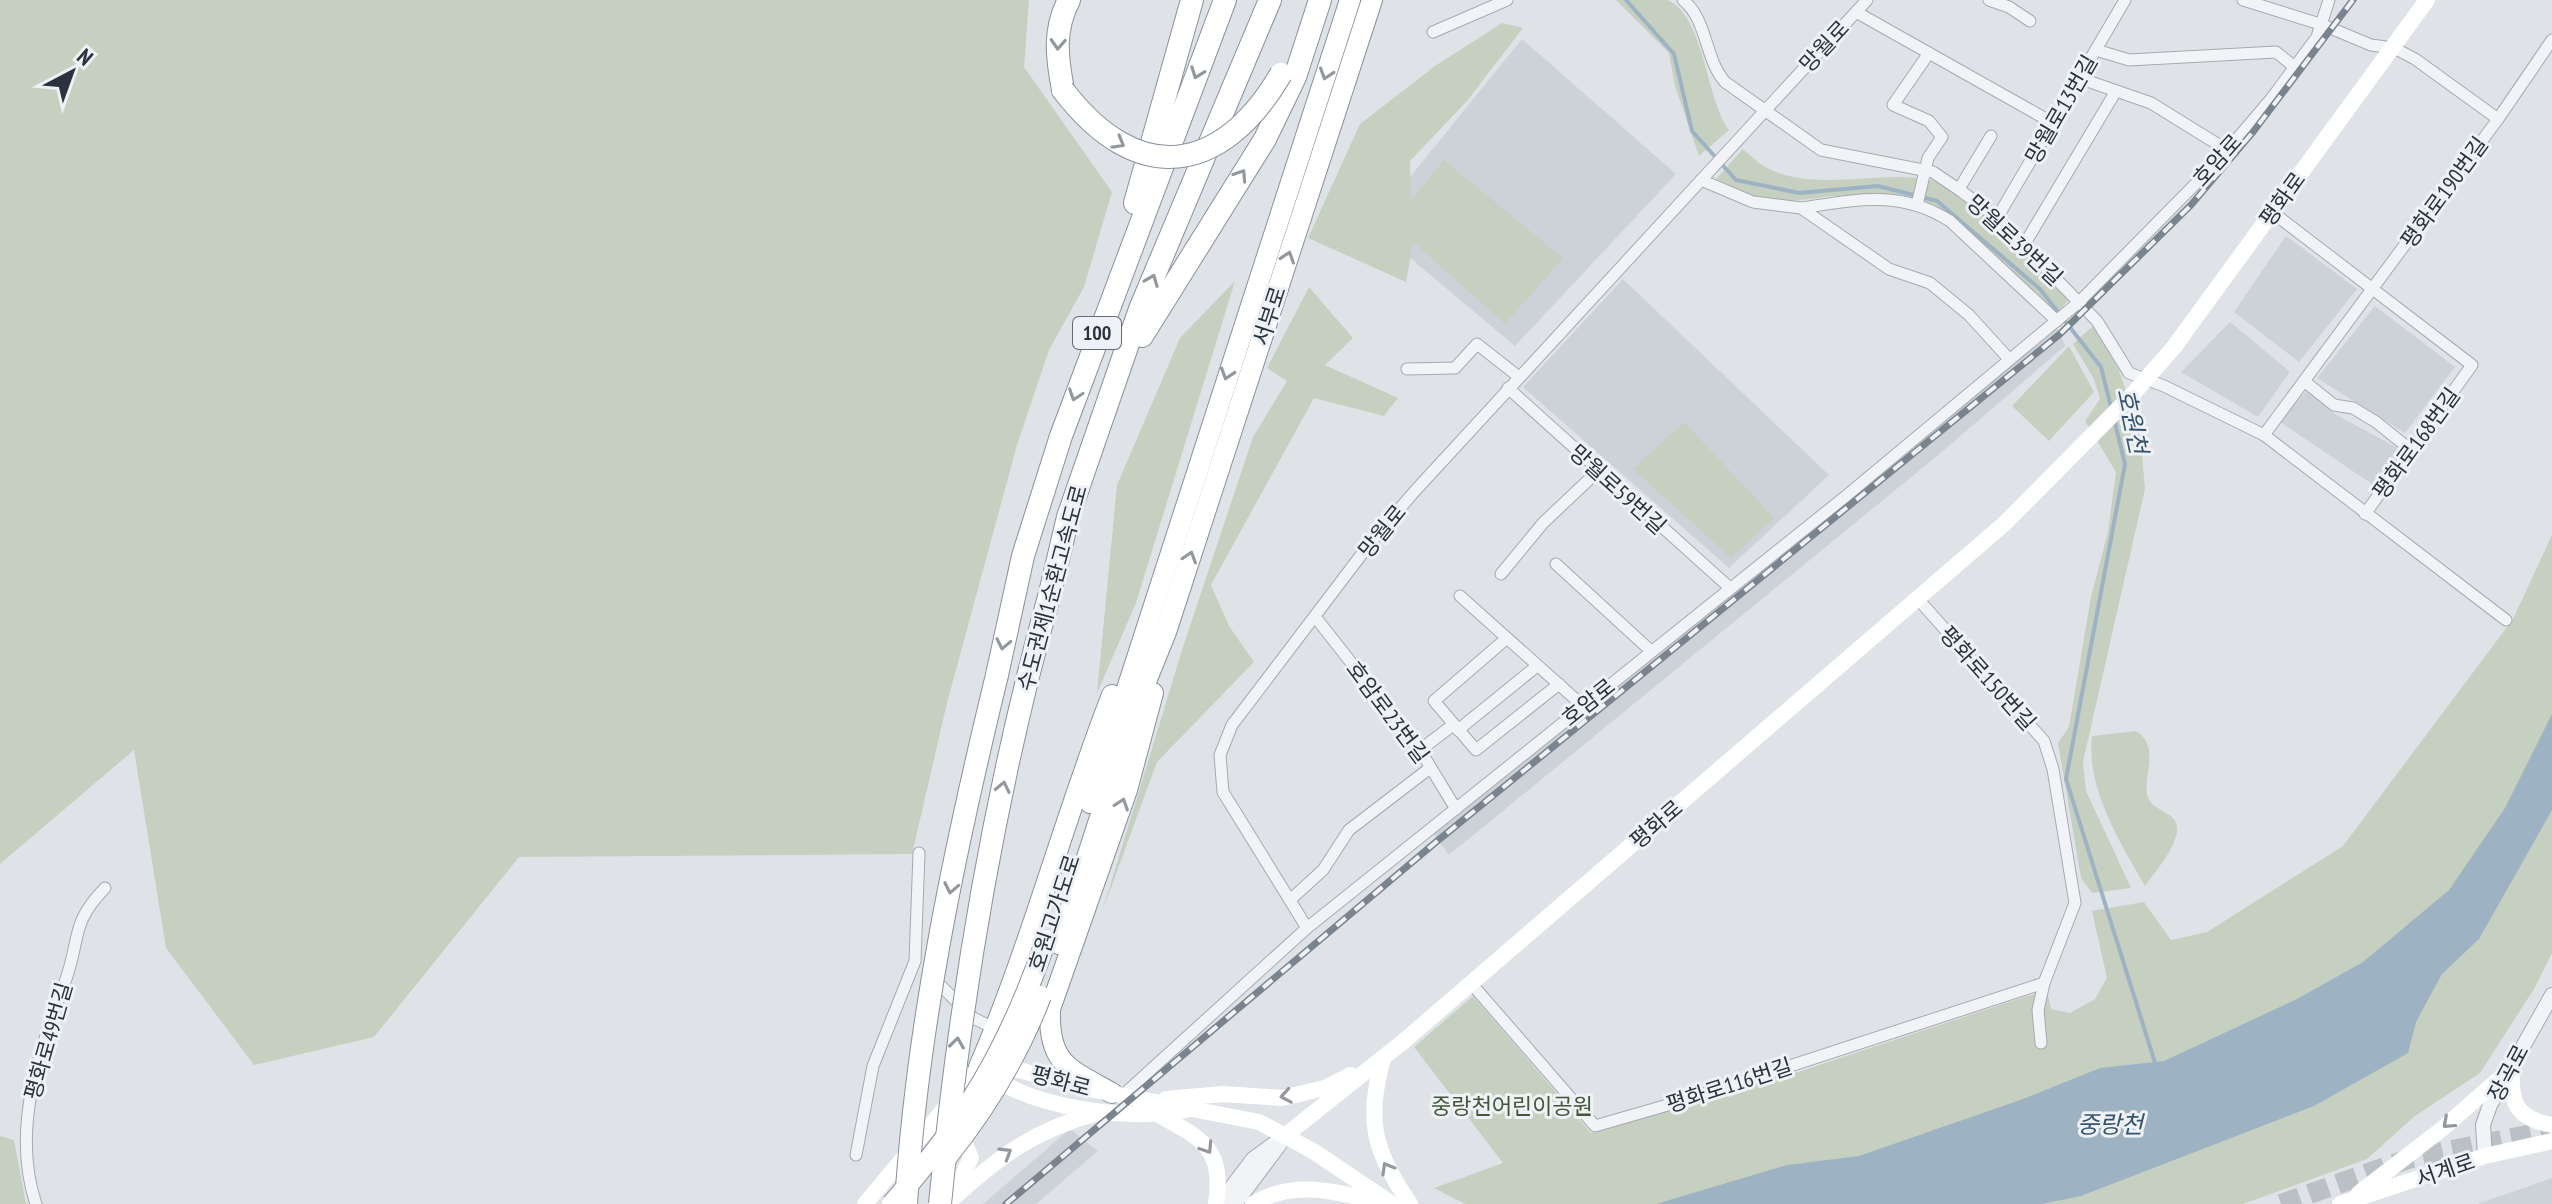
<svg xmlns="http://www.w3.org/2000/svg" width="2552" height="1204" font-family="'PT Sans Narrow','Noto Sans KR',sans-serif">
	<rect width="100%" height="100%" fill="#dfe3e7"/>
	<g fill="#cdd2d9">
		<path d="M1522 39 1676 174 1515 346 1371 225Z"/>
		<path d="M2286 236 2357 289 2299 362 2234 312Z"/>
		<path d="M1623 279 1829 475 1729 568 1523 387Z"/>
		<path d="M2375 306 2455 367 2405 433 2317 378Z"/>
		<path d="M2230 322 2290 372 2258 417 2181 372Z"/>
		<path d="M2057 327 2065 346 1937 456 1449 855 1432 832 1899 460Z"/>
		<path d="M2307 390 2335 414 2401 450 2375 486 2280 422Z"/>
		<path d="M1070 1129 1098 1151 1036 1204H983Z"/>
		<path d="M2552 1178V1204H2477L2512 1192Z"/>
	</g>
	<g fill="#c6d0c1">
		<path d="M0 0H1029L1024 67 1112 192 1084 287 1049 350 1017 445 947 703 912 854 519 857 374 1037 254 1065 166 948 134 750 0 864Z"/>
		<path d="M1616 0C1630 0 1654 0 1667 0 1704 14 1706 100 1729 130L1699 156 1675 86 1669 53Z"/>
		<path d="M1502 23 1523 28 1467 101 1410 161 1411 200 1444 160 1563 258 1505 324 1413 242 1406 282 1308 238 1360 124 1435 66Z"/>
		<path d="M1743 149C1750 155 1759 164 1767 168 1817 193 1878 169 1931 180 1963 187 2042 274 2068 300L2056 314 2008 267 1933 205 1892 196H1833L1792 201 1755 197 1716 179Z"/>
		<path d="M1235 281 1136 603 1097 693 1117 485 1180 338Z"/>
		<path d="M1309 287 1353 338 1325 365 1398 398 1384 416 1314 398 1211 585 1229 626 1254 662 1157 762 1102 912 1183 647 1253 437 1287 381 1267 368Z"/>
		<path d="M2093 326 2118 368 2140 431 2145 489 2083 762 2086 791 2131 888 2092 893 2081 878 2058 743 2069 727 2091 597 2108 532 2116 472 2085 421 2100 399 2094 379 2073 344Z"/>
		<path d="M2069 346 2094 392 2049 441 2012 406Z"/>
		<path d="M1684 422 1774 518 1731 558 1633 469Z"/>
		<path d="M2552 535V953L2534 989 2480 1073 2415 1116 2367 1159 2243 1204H1465L1434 1188 1503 1163 1414 1047 1473 996 1591 1133 1789 1075 2030 995 2047 992 2051 1009 2070 1013 2095 999 2107 978 2092 911 2144 902 2171 940 2207 932 2343 846 2513 619Z"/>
		<path d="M2136 731C2161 748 2143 773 2147 795 2151 813 2180 810 2177 832 2174 850 2156 871 2145 886 2120 842 2086 789 2092 736Z"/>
		<path d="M0 1136 14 1140 26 1204H0Z"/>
	</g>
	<path fill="#9db3c4" d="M2552 714V810L2479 939 2442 974 2416 1022 2408 1053 2314 1106 2081 1196 2042 1204H1656L1787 1165 1859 1156 2023 1099 2100 1068 2164 1061 2297 999 2363 962 2449 890 2505 808Z"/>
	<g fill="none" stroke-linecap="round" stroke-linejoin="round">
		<g stroke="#9db3c4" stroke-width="4">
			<path d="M1626 0 1674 54 1692 131 1736 180 1799 193 1878 186 1937 201 2040 289 2101 367 2111 407"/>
			<path d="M2114 419 2125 464 2066 779 2156 1066"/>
		</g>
		<path stroke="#bbc0c5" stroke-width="20" stroke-dasharray="20 10" stroke-linecap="butt" d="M2281 1204 2408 1159 2552 1130"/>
		<g stroke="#a5aab1" stroke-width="13">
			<g id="minor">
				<path d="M1683 0C1708 20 1704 58 1725 82L1821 150 1933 172 1961 191 1997 218 2097 321 2129 373 2164 386 2264 435 2506 620"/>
				<path d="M1989 0 2009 7 2030 21"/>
				<path d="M2243 0 2323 25 2371 45 2394 48 2415 59 2498 119"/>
				<path d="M1856 12 2053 123"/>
				<path d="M1433 32 1507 0"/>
				<path d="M2096 50 2129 60 2276 52 2296 68"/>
				<path d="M2079 78 2151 103 2227 150"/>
				<path d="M1701 180 1753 202 1801 208 1889 269 1930 283 1969 315 2009 359"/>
				<path d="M1959 189 1991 136"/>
				<path d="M1917 205 1928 158 1942 137 1929 121 1893 105 1929 53"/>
				<path d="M1801 208C1856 200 1900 189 1950 221L2057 321"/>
				<path d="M2272 212 2472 365 2365 514"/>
				<path d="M1997 218 2125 0"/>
				<path d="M2024 245 2116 91"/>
				<path d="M1407 369 1455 368 1477 344 1519 377"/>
				<path d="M2304 381 2334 405 2353 408 2376 422 2411 450"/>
				<path d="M1508 388 1730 588"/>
				<path d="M2264 435 2498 119 2552 40"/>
				<path d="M1556 564 1651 651"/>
				<path d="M1501 574 1543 523 1598 471"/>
				<path d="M1460 596 1583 706"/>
				<path d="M1918 599 2044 741 2053 769 2075 903 2044 983 2038 1010 2041 1043"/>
				<path d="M1316 618 1420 750 1456 809"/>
				<path d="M1507 638 1434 701 1476 750 1559 684"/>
				<path d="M1458 730 1537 666"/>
				<path d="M1420 750 1453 725"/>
				<path d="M1290 900 1323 870 1349 830 1430 768"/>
				<path d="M1307 928 1223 792 1220 755 1232 725 1371 542 1414 492 1867 0"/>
				<path d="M933 978 973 1018 994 1028"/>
				<path d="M1470 982 1595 1126 1692 1098 2044 983"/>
				<path d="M1123 1095 1307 928 1846 496 2079 302 2219 160 2271 99 2317 37 2329 0"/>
				<path d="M856 1155 873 1066 915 961 919 853"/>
				<path d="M36 1204C11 1130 39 1052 65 982 81 938 70 924 105 888"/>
			</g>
		</g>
		<g stroke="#a5aab1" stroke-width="16">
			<g id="tertiary">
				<path d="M2485 1156 2483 1125 2490 1105 2552 995"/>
				<path d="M1219 1204 1253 1159 1286 1135"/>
				<path d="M1235 1204 1280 1144"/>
			</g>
		</g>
		<g stroke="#88919c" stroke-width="22">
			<g id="trunk">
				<path d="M1090 803 1350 0"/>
				<path d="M1059 944 1136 706 1166 632 1372 0"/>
				<path d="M979 1067C1031 946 1064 818 1112 695"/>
				<path d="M1112 1093C1069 1069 1048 1064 1050 1009L1127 790 1153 693"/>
			</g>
		</g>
		<g stroke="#88919c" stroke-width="24">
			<g id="motorway">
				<path d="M1063 90C1057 58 1053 30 1069 0"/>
				<path d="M1135 203 1192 0"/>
				<path d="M1142 336 1265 139 1295 77 1320 0"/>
				<path d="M1050 593 1068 517 1140 309 1270 0"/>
				<path d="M997 675 1023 556 1061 436 1225 0"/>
			</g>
		</g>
		<use href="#minor" stroke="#f1f3f6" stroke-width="11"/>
		<use href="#tertiary" stroke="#f1f3f6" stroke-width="14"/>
		<g stroke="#fff" stroke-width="16">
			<path d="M1383 1058C1366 1123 1373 1148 1410 1204"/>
			<path d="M2512 1064C2510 1100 2513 1118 2552 1125"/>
			<path d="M1000 1065 1099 1091 1259 1122 1313 1151 1392 1204"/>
			<path d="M990 1075C1036 1109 1130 1121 1186 1110"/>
			<path d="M1166 1099 1223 1094 1282 1098 1325 1088 1350 1075"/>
			<path d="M1159 1115C1203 1139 1224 1149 1216 1204"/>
			<path d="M950 1135 964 1142 971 1158 955 1190"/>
			<path d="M1286 1135 1404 1041 2004 524 2133 394 2174 347 2427 0"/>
			<path d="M2359 1193 2442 1129 2507 1072"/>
			<path d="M865 1204 979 1067"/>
			<path d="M947 1204C996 1159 1031 1131 1097 1113"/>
			<path d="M1253 1204C1295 1178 1339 1193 1383 1203"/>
			<path d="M2340 1204 2485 1156 2552 1141"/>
		</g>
		<use href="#trunk" stroke="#fff" stroke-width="20"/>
		<use href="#motorway" stroke="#fff" stroke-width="22"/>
		<g stroke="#7a848f" stroke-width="7">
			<path id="rail" d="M1006 1204 1436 842 2060 334 2191 205 2253 132 2353 0"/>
		</g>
		<use href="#rail" stroke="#eef1f5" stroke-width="4" stroke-dasharray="12" stroke-linecap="butt"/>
		<g stroke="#88919c" stroke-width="22" stroke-linecap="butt">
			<g id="trunk-bridge">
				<path d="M947 1157C987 1107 1018 1056 1041 996"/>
				<path d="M892 1204C967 1118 1009 1048 1046 940"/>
			</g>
		</g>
		<g stroke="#88919c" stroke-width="24" stroke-linecap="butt">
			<g id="motorway-bridge">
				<path d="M1063 90C1137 187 1221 176 1281 74"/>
				<path d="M906 1204C917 1026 955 848 997 675"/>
				<path d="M940 1204C960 998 994 793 1050 593"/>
			</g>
		</g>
		<use href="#trunk-bridge" stroke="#fff" stroke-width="20"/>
		<use href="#motorway-bridge" stroke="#fff" stroke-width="22"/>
	</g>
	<defs><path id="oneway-chevron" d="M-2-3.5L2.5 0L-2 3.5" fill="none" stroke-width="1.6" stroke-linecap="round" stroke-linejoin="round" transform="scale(2)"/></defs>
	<g stroke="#94989e">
		<use href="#oneway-chevron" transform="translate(1058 44) rotate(93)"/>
		<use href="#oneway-chevron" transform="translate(1197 73) rotate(110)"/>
		<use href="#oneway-chevron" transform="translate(1326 74) rotate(108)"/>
		<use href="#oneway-chevron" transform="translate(1119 143) rotate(30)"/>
		<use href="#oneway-chevron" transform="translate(1241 175) rotate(-57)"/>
		<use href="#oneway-chevron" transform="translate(1288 257) rotate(-72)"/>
		<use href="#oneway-chevron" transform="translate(1152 280) rotate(-68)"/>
		<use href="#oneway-chevron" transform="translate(1227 374) rotate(108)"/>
		<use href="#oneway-chevron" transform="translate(1075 395) rotate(109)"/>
		<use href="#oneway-chevron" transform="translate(1190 557) rotate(-72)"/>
		<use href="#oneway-chevron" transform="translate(1003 644) rotate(102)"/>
		<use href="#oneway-chevron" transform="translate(1003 787) rotate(-78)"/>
		<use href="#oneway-chevron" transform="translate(1122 804) rotate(-71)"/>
		<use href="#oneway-chevron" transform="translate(951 888) rotate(101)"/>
		<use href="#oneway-chevron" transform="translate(957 1043) rotate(-82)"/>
		<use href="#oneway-chevron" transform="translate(1286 1096) rotate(170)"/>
		<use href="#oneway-chevron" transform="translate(2448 1123) rotate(138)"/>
		<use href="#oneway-chevron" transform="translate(1207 1148) rotate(57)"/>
		<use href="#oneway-chevron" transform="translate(1006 1153) rotate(-32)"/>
		<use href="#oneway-chevron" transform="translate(1387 1168) rotate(-120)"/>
	</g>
	<g text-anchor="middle" stroke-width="6" stroke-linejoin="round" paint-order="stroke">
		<rect fill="#eef1f5" stroke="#646b74" stroke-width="2" x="1073" y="317" width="48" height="32" rx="6"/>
		<g font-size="20" font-weight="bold" fill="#29323d">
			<text x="1097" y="340">100</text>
		</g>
		<g font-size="22" fill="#29323d" stroke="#eef1f5">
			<text transform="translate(1824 46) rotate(-47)" y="8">망월로</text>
			<text transform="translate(2061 109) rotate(-60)" y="8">망월로13번길</text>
			<text transform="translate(2217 160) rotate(-48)" y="8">호암로</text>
			<text transform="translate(2444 192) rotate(-54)" y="8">평화로190번길</text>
			<text transform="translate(2282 199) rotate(-54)" y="8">평화로</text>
			<text transform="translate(2015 240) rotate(43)" y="8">망월로39번길</text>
			<text transform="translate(1269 316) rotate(-72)" y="8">서부로</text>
			<text transform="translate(2416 443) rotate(-54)" y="8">평화로168번길</text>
			<text transform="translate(1618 489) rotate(42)" y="8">망월로59번길</text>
			<text transform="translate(1382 531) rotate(-51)" y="8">망월로</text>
			<text transform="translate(1052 588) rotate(-75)" y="8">수도권제1순환고속도로</text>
			<text transform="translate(1988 678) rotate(48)" y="8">평화로150번길</text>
			<text transform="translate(1588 702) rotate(-39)" y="8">호암로</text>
			<text transform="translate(1388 712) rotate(53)" y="8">호암로23번길</text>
			<text transform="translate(1656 824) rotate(-41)" y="8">평화로</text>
			<text transform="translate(1054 913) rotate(-72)" y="8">호원고가도로</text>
			<text transform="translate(48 1041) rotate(-74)" y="8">평화로49번길</text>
			<text transform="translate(2508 1073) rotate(-62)" y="8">장곡로</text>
			<text transform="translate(1061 1081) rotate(15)" y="8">평화로</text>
			<text transform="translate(1729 1085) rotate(-18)" y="8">평화로116번길</text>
			<text transform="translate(2445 1170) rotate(-19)" y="8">서계로</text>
		</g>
		<g font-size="22" fill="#405738" stroke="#eef1f5">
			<text x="1512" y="1114">중랑천어린이공원</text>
		</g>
		<g font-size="24" font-style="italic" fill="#37536d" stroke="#eef1f5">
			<text transform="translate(2132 421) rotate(78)" y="8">호원천</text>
			<text x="2110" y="1133">중랑천</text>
		</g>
	</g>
	<g transform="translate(72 72) rotate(41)" stroke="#eef1f5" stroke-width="6" paint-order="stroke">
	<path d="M0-6L14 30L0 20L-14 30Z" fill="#29323d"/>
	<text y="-12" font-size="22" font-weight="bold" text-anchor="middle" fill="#29323d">N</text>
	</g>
</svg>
